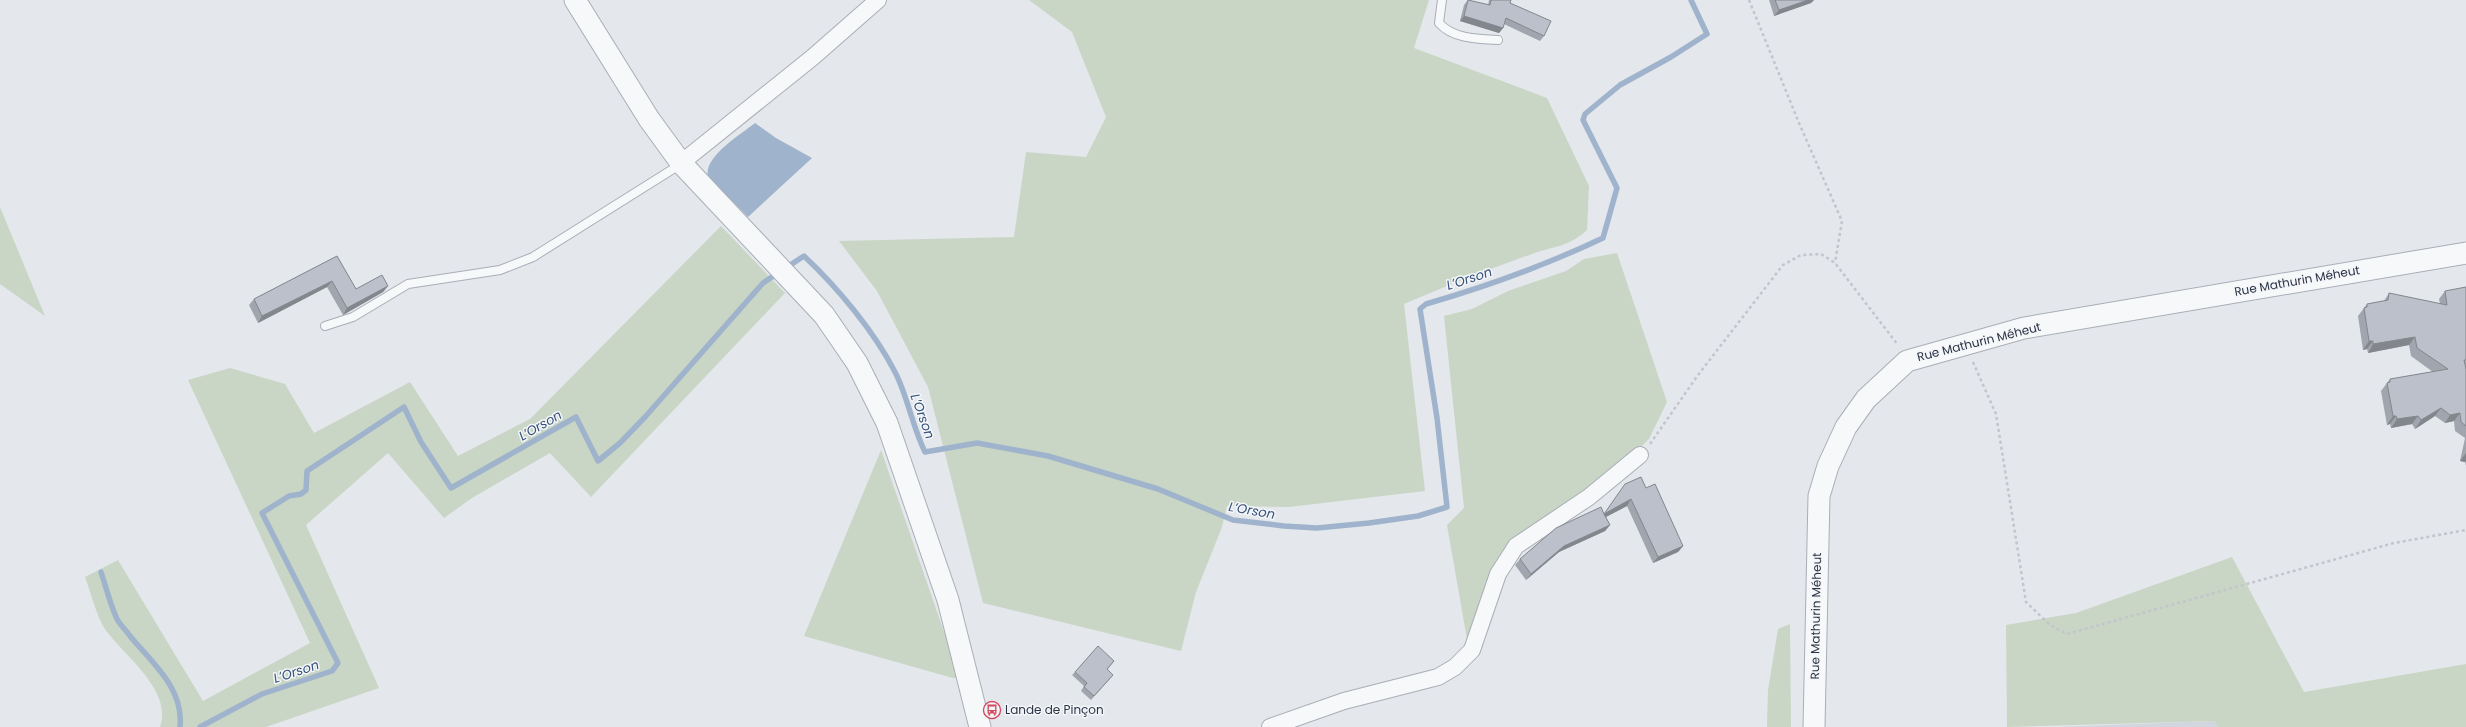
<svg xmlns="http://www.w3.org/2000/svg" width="2466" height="727" font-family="Poppins,sans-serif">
	<rect width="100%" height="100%" fill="#e4e7ec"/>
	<path fill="#d2d6de" d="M2216 721 2217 727H2055Z"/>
	<g fill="#c9d6c5">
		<path d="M1029 0H1429L1414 48 1547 98 1589 186 1587 230C1569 247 1554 246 1532 254 1489 269 1446 286 1404 304L1425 491 1289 507 1227 506 1222 527 1196 592 1181 651 983 603 928 387 877 291 839 241 1014 237 1026 152 1086 157 1106 117 1072 32Z"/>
		<path d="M0 207 45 316 0 284Z"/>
		<path d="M721 226 785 293 591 497 550 453 472 498 444 518 388 453 306 525 379 688 266 727H160C173 690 124 656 105 629 96 615 91 593 85 577L118 560 203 701 310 643 188 380 230 368 285 384 314 433 410 382 458 456 530 419Z"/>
		<path d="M1617 253 1667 402 1649 439 1609 477 1527 530 1468 645 1447 525 1464 508 1444 316 1472 309 1508 291 1566 271 1584 259Z"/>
		<path d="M881 450 960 678H953L804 636Z"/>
		<path d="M2232 557 2304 692 2466 664V727H2217L2215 721 2007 727 2006 625 2076 613Z"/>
		<path d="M1790 624 1791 727H1767L1768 690 1778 629Z"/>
	</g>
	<path fill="#9fb4cc" d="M755 123 776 138 812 158 748 217 708 177C703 157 740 135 755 123Z"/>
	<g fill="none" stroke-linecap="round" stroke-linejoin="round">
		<g stroke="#9fb4cc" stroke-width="5.5">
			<path d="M101 572C106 587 110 604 117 619 120 625 126 630 130 636 152 663 184 688 180 727"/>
			<path d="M200 727 262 694 332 671 338 663 262 513 289 496 301 494 306 490 307 471 404 407 421 442 451 488 576 417 598 461 620 443 645 417 763 283 804 256C837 287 874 331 895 372 908 397 912 426 925 452L977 443 1048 456 1158 489 1233 520 1284 526 1317 528 1369 523 1418 516 1447 507 1437 418 1420 309 1426 304C1488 286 1546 265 1603 238L1617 188 1583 120 1585 114 1620 85 1671 57 1707 34 1691 0"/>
		</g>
		<g stroke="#a9aeb7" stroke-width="10">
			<g id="service">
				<path d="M1442 0 1439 23C1453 39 1479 39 1498 40"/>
				<path d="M325 326 353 317 408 284 500 270 533 257 681 164"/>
			</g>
		</g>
		<g stroke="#a9aeb7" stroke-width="18">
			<g id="minor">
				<path d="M681 163 813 57 878 0"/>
				<path d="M1270 727 1344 701 1438 677 1455 667 1472 650 1498 574 1516 546 1589 497 1640 455"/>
			</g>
		</g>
		<g stroke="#a9aeb7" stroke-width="23">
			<g id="tertiary">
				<path d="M575 0 649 119 681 163 824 315 857 363 887 423 948 600 980 727"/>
				<path d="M1814 727 1819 496 1828 466 1846 427 1866 399 1907 361 2024 328 2466 253"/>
			</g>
		</g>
		<g stroke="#c2c5cb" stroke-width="2.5" stroke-dasharray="3 3" stroke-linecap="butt">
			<path d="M1749 0 1799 123 1842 221 1835 263"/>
			<path d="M1973 362 1996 414 2026 602 2050 625 2067 634 2394 543 2466 530"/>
			<path d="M1650 444 1698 375 1783 265 1801 255 1821 254 1835 263 1898 345"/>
		</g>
		<use href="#service" stroke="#f7f8fa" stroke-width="8"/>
		<use href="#minor" stroke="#f7f8fa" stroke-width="16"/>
		<use href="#tertiary" stroke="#f7f8fa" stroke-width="21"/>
	</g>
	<g fill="#a1a5ae">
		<path d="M1468 0 1488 5 1489 0H1511L1510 3 1544 36 1540 41 1504 24 1503 28 1499 33 1460 21 1464 5Z"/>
		<path d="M1769 0H1814L1811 3 1774 16Z"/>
		<path d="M337 256 356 289 388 286 383 292 343 315 327 287 258 323 249 305 254 299Z"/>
		<path d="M2466 287V466L2465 462 2460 461 2465 438 2455 431 2454 421 2445 423 2435 416 2415 429 2412 424 2391 428 2390 424 2387 425 2381 391 2390 379 2433 372 2411 356 2409 345 2368 353 2367 349 2363 350 2358 316 2367 304 2384 301 2389 293 2440 304 2439 299 2445 291Z"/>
		<path d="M1646 488 1683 546 1678 552 1653 563 1627 506 1606 517 1610 525 1605 531 1559 552 1526 580 1515 565 1520 559 1604 514Z"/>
		<path d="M1114 661 1107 670 1113 675 1091 700 1081 691 1084 686 1072 675 1075 672Z"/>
	</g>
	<g fill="#83868d">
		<path d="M1808 0H1814L1811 3 1774 16 1779 10Z"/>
		<path d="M1464 16 1503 28 1499 33 1460 21Z"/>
		<path d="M332 281 327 287 258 323 262 316Z"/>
		<path d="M388 286 383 292 343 315 347 308Z"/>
		<path d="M2415 337 2409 345 2368 353 2373 344Z"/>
		<path d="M2369 341H2373L2367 349 2363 350Z"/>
		<path d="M2441 408 2435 416 2415 429 2421 420Z"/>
		<path d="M2460 413 2454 421 2445 423 2450 415Z"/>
		<path d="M2393 416H2396L2390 424 2387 425Z"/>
		<path d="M2418 416 2412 424 2391 428 2397 419Z"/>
		<path d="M2466 453V461L2465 462 2460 461Z"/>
		<path d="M1631 499 1627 506 1600 520 1604 514Z"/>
		<path d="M1610 525 1605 531 1559 552 1526 580 1531 574 1564 546Z"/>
		<path d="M1683 546 1678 552 1653 563 1658 557Z"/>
	</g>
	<g fill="#bbc0ca" stroke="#83868d">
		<path d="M1468 0 1490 5 1491 0H1511L1510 3 1551 21 1544 36 1506 18 1503 28 1464 16Z"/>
		<path d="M1775 0H1808L1779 10Z"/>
		<path d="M337 256 356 289 382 275 388 286 347 308 332 281 262 316 254 299Z"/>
		<path d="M2466 287V360H2464L2466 369V426L2461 422 2460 413 2450 415 2441 408 2421 420 2418 416 2397 419 2396 416H2393L2387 383 2390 382V379L2448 369 2417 348 2415 337 2373 344V341H2369L2364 308 2367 307V304L2388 300 2389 293 2447 305 2445 291Z"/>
		<path d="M1641 477 1646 488 1655 484 1683 546 1658 557 1631 499 1604 514 1610 525 1564 546 1531 574 1520 559 1556 528 1601 507 1604 514 1625 484Z"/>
		<path d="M1098 646 1114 661 1107 669 1113 675 1094 696 1084 687 1087 683 1075 672Z"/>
	</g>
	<defs>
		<g id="bus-ring" transform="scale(0.9)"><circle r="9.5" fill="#f4f6f9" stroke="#d1495b" stroke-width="1.5"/><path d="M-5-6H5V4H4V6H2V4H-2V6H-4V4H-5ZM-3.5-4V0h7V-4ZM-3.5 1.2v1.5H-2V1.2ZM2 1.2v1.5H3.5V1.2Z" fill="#d1495b"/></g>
	</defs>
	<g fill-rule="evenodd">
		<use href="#bus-ring" x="992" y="710"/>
	</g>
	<g text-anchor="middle" stroke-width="3" stroke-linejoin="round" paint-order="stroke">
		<g font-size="12" fill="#2b3445" stroke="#f4f6f9">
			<text transform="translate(2297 281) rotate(-10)" y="4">Rue Mathurin Méheut</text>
			<text transform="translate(1979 342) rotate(-14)" y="4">Rue Mathurin Méheut</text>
			<text transform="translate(1816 616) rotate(-89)" y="4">Rue Mathurin Méheut</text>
		</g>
		<g font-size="12" fill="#2b3445" stroke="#f4f6f9" text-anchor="start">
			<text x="1005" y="714">Lande de Pinçon</text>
		</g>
		<g font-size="13" font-style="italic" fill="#34527a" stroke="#f4f6f9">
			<text transform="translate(1469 278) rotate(-18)" y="5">L’Orson</text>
			<text transform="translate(923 416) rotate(70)" y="5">L’Orson</text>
			<text transform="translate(540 425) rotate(-30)" y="5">L’Orson</text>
			<text transform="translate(1252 510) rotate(10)" y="5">L’Orson</text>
			<text transform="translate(296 671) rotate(-18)" y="5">L’Orson</text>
		</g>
	</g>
</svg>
